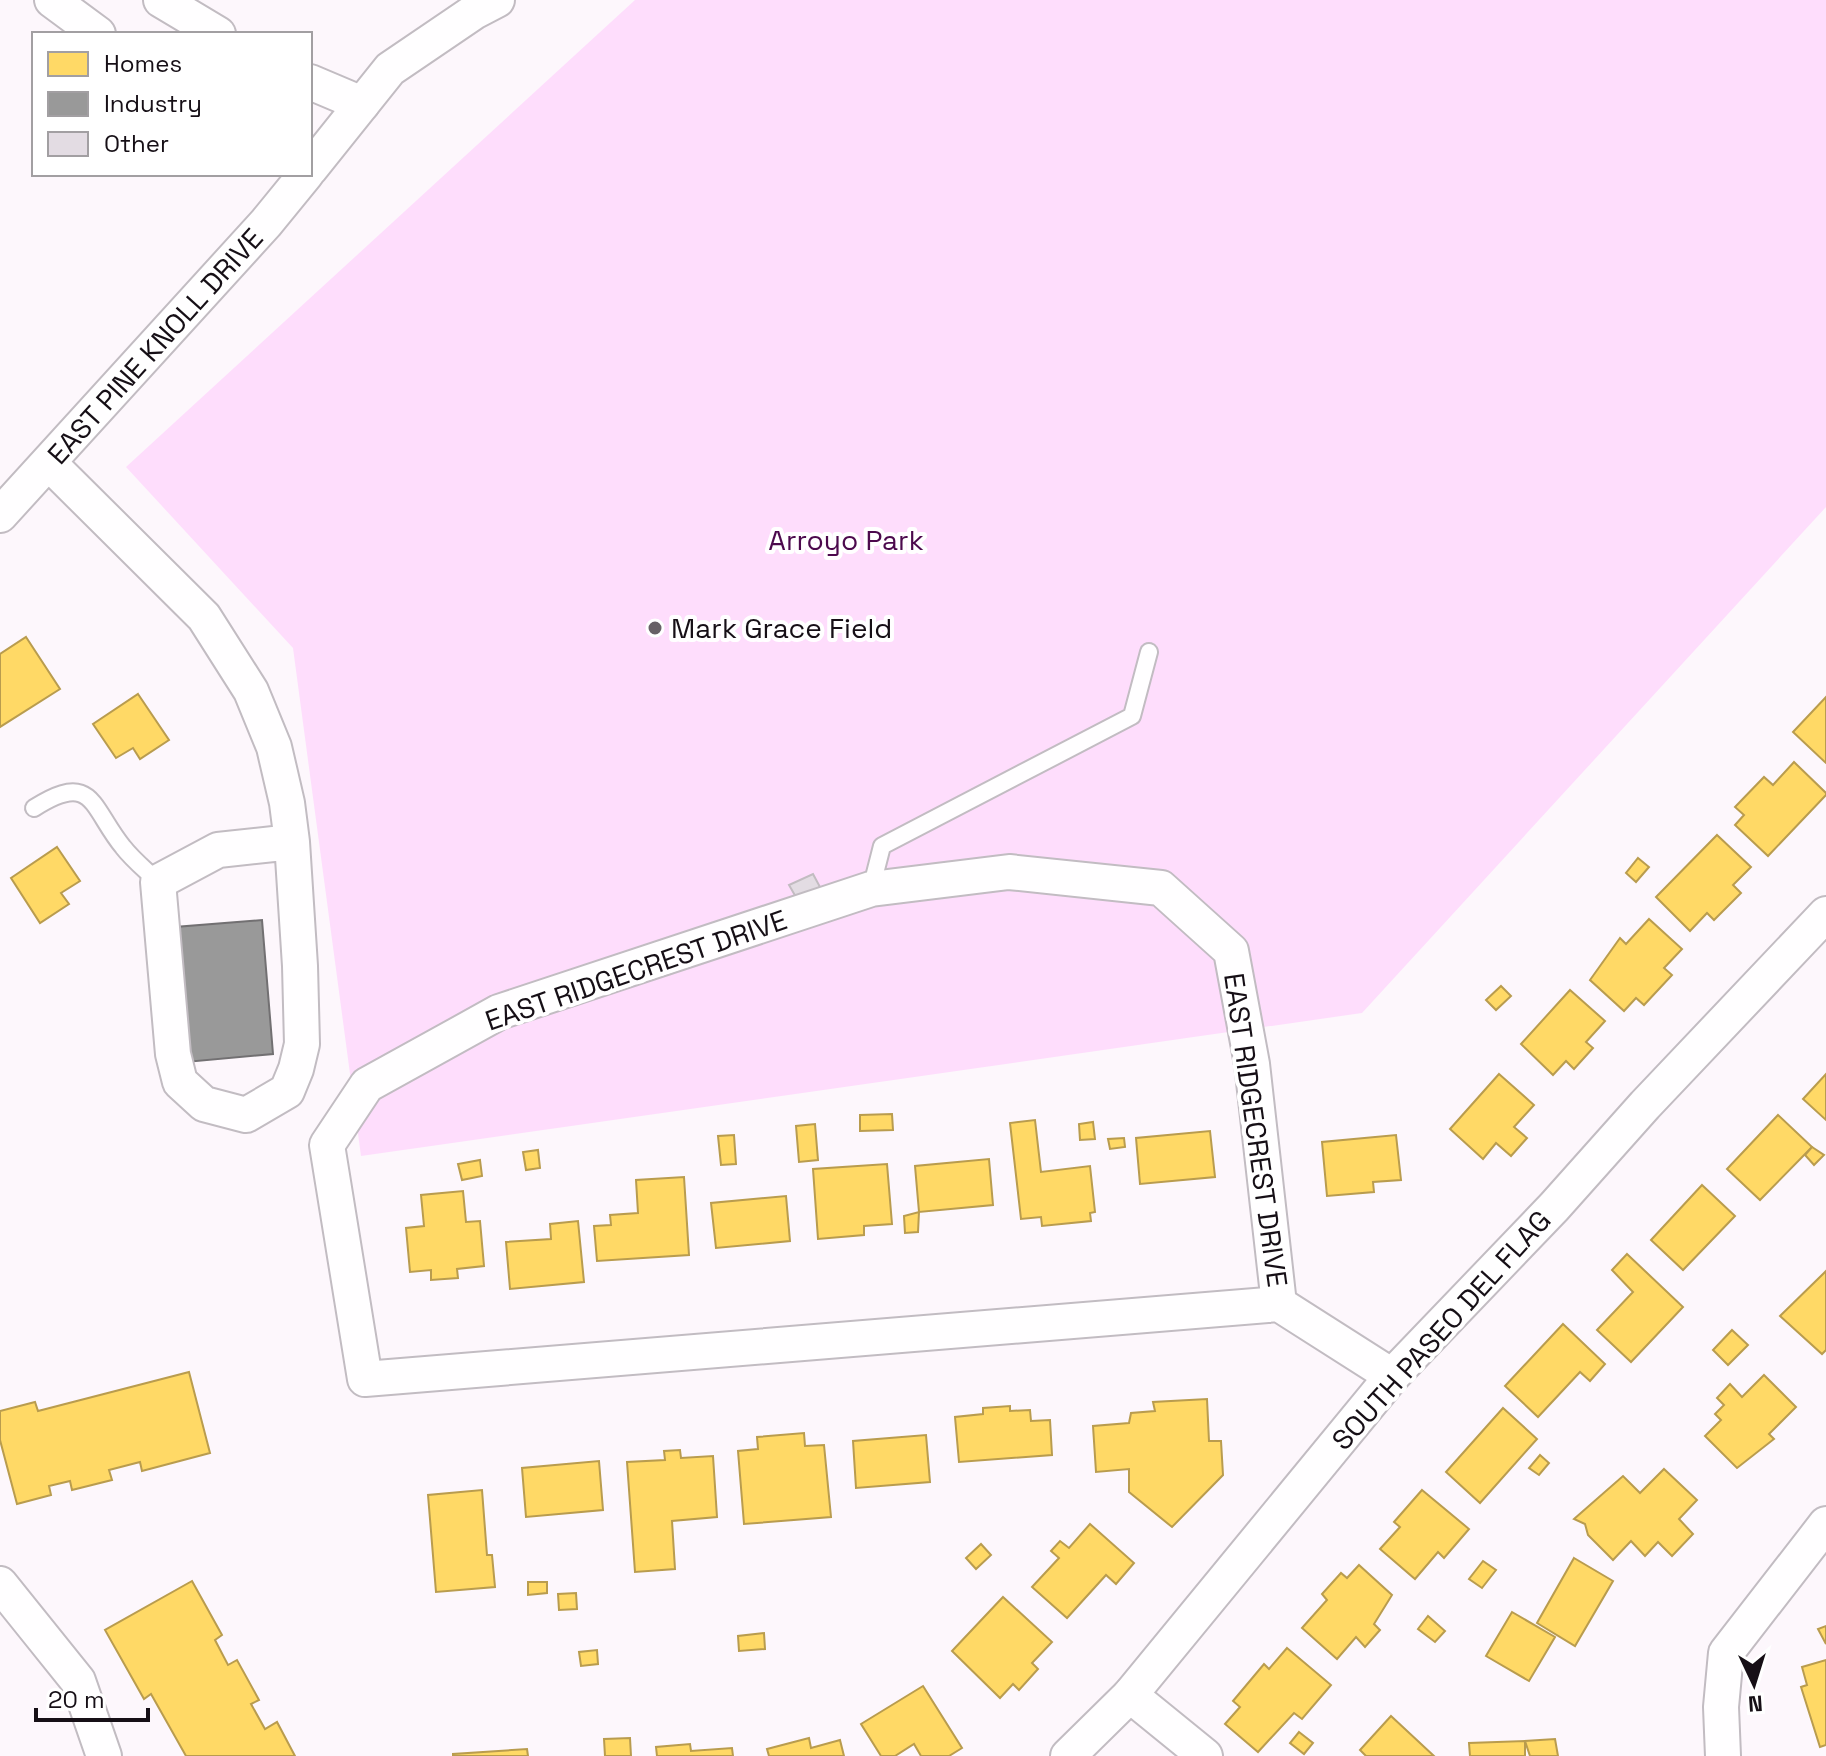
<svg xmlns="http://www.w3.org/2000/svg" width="1826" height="1756" font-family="'Space Grotesk',sans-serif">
	<rect width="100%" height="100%" fill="#fdf7fc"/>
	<path fill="#feddfc" d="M635 0H1826V507L1362 1013 361 1156 293 648 126 467Z"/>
	<g fill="#ffd966" stroke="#b99c4e" stroke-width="2">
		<path d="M26 637 60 689 0 727V654Z"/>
		<path d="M138 694 169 740 140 759 133 748 116 758 93 724Z"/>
		<path d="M1826 697V763L1793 732Z"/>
		<path d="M1794 762 1826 793V795L1768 856 1735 825 1744 815 1735 807 1764 777 1773 785Z"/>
		<path d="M1717 835 1751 867 1733 885 1741 893 1714 920 1707 913 1690 931 1656 897Z"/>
		<path d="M57 847 80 881 61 893 69 904 40 923 11 878Z"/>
		<path d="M1638 858 1649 867 1636 882 1626 873Z"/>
		<path d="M1649 919 1682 949 1664 968 1672 975 1644 1005 1636 998 1624 1011 1590 980 1620 938 1626 944Z"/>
		<path d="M1501 986 1511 996 1496 1010 1486 1000Z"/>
		<path d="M1570 990 1605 1021 1586 1042 1593 1048 1574 1069 1566 1061 1553 1075 1521 1044Z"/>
		<path d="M1499 1074 1534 1105 1514 1127 1527 1138 1511 1156 1496 1143 1483 1159 1450 1129Z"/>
		<path d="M1826 1074V1120L1803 1099Z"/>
		<path d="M892 1114 893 1130 860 1131V1115Z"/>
		<path d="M1778 1115 1812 1147 1760 1200 1727 1169Z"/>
		<path d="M1035 1120 1041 1172 1090 1166 1095 1212 1090 1213 1091 1221 1042 1226 1041 1217 1021 1219 1010 1123Z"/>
		<path d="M1093 1122 1095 1139 1080 1140 1079 1124Z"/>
		<path d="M815 1124 818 1160 799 1162 796 1126Z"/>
		<path d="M1210 1131 1215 1177 1140 1184 1136 1138Z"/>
		<path d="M734 1135 736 1164 721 1165 718 1136Z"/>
		<path d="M1396 1135 1401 1180 1373 1182 1374 1192 1327 1196 1322 1142Z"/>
		<path d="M1124 1138 1125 1147 1110 1149 1108 1139Z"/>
		<path d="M1812 1147 1824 1155 1814 1165 1805 1155Z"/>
		<path d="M538 1150 540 1168 526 1170 523 1152Z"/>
		<path d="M989 1159 993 1205 919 1212 915 1166Z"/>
		<path d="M480 1160 482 1176 462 1180 458 1164Z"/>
		<path d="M887 1164 892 1224 864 1226V1235L818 1239 813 1169Z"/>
		<path d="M684 1177 689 1255 597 1261 594 1226 611 1225 610 1215 638 1213 636 1180Z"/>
		<path d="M1702 1185 1735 1216 1683 1270 1651 1240Z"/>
		<path d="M463 1191 466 1222 480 1221 484 1266 457 1269 458 1278 431 1280V1270L410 1272 406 1228 424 1226 421 1195Z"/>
		<path d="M786 1196 790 1241 716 1248 711 1203Z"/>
		<path d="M919 1212 918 1232 905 1233 904 1216Z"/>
		<path d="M578 1221 584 1282 510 1289 506 1242 551 1239 550 1224Z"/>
		<path d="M1627 1254 1683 1307 1631 1362 1597 1330 1633 1292 1612 1270Z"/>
		<path d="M1826 1271V1350L1822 1354 1780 1316Z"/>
		<path d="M1563 1324 1605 1364 1590 1381 1580 1372 1538 1417 1505 1386Z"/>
		<path d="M1732 1330 1748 1345 1728 1365 1713 1350Z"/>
		<path d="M189 1372 210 1453 142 1471 140 1462 109 1470 112 1480 72 1490 70 1481 49 1486 51 1495 17 1504 0 1440V1411L35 1402 38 1411Z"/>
		<path d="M1764 1375 1796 1407 1769 1434 1774 1439 1737 1468 1705 1436 1721 1420 1715 1414 1724 1405 1717 1398 1730 1384 1742 1397Z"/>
		<path d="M1207 1399 1209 1441H1221L1223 1475 1172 1527 1129 1492V1469L1096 1472 1093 1426 1129 1423 1131 1413 1155 1411 1153 1402Z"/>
		<path d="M1010 1406V1411L1030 1410 1031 1421 1050 1420 1052 1455 959 1462 955 1417 983 1414V1408Z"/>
		<path d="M1503 1408 1537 1439 1480 1503 1446 1472Z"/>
		<path d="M804 1433 805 1446 824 1445 831 1517 744 1524 738 1451 758 1449 757 1437Z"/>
		<path d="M926 1435 930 1482 856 1488 853 1441Z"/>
		<path d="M680 1450 681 1458 713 1456 717 1517 672 1521 675 1569 635 1572 627 1462 665 1460 664 1451Z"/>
		<path d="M1540 1455 1549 1463 1539 1475 1529 1468Z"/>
		<path d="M599 1461 603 1510 526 1517 522 1468Z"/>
		<path d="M1664 1469 1697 1500 1679 1519 1693 1534 1672 1556 1658 1542 1645 1556 1631 1541 1613 1560 1588 1535 1585 1524 1574 1519 1623 1476 1640 1493Z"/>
		<path d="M482 1490 487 1555H492L495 1587 436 1592 428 1495Z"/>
		<path d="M1422 1490 1469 1529 1444 1558 1438 1552 1415 1579 1380 1549 1400 1527 1394 1522Z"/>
		<path d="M1090 1524 1134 1563 1116 1584 1106 1575 1067 1618 1032 1587 1059 1558 1051 1551 1060 1541 1069 1548Z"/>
		<path d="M981 1544 991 1555 976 1569 966 1558Z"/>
		<path d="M1574 1558 1613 1581 1575 1646 1537 1623Z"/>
		<path d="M1483 1561 1496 1570 1482 1588 1469 1579Z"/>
		<path d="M1359 1565 1392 1595 1374 1624 1380 1630 1365 1647 1356 1637 1337 1659 1302 1628 1327 1600 1322 1594 1341 1573 1347 1578Z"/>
		<path d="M192 1581 222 1635 215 1640 228 1665 237 1660 259 1700 251 1704 265 1729 277 1722 295 1756H186L151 1694 144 1699 105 1630Z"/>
		<path d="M528 1582H547V1593L528 1595Z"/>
		<path d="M576 1593 577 1609 559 1610 558 1594Z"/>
		<path d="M1003 1597 1052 1642 1032 1663 1038 1669 1019 1690 1013 1684 1000 1698 952 1651Z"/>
		<path d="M1512 1612 1555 1637 1529 1681 1486 1656Z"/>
		<path d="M1428 1616 1445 1631 1435 1642 1418 1629Z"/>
		<path d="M1826 1626V1644L1818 1629Z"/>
		<path d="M764 1633 765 1649 739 1651 738 1636Z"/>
		<path d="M1287 1648 1331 1685 1302 1719 1294 1713 1258 1752 1225 1724 1240 1707 1233 1701 1264 1664 1269 1669Z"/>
		<path d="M597 1650 598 1664 581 1666 579 1652Z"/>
		<path d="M1826 1660V1745L1820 1747 1801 1687 1807 1685 1802 1667Z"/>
		<path d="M923 1686 962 1748 949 1756H921L914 1744 895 1756H881L861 1724Z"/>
		<path d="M1391 1716 1434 1756H1366L1360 1750Z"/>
		<path d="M1299 1732 1313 1743 1304 1754 1290 1743Z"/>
		<path d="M630 1738 631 1756H605L604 1739Z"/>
		<path d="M809 1738 811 1748 840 1740 844 1756H769L767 1749Z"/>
		<path d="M1555 1739 1558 1756H1530L1525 1741Z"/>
		<path d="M1525 1741V1756H1470L1469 1743Z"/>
		<path d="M690 1744 691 1751 732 1748 733 1756H657L656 1747Z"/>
		<path d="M527 1749 528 1756H453V1754Z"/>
	</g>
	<path fill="#999" stroke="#727072" stroke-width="2" d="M262 920 273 1054 186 1062 175 927Z"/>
	<path fill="#e3dce3" stroke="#c2bcc1" stroke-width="2" d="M813 874 820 887 797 899 789 885Z"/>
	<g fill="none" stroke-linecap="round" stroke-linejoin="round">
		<g stroke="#c2bcc2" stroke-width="20">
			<g id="service">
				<path d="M34 808C94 770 91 808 123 847 133 860 147 871 158 882"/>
				<path d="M871 889 882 846 1132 716 1149 652"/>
			</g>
		</g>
		<g stroke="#c2bcc2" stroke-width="38">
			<g id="minor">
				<path d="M52 0 98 34"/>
				<path d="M161 0 218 34"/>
				<path d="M310 82 362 104"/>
				<path d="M310 169 390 69 474 12 497 0"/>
				<path d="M49 463 204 617 251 691 274 747 287 803 292 842 300 966 302 1044 296 1069 287 1091 246 1115 204 1104 180 1082 173 1054 158 882 218 850 292 842"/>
				<path d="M0 515 266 223 306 174"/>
				<path d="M1279 1304 1252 1064 1231 951 1161 888 1009 872 871 889 499 1012 367 1085 327 1145 365 1379 1279 1304 1392 1376"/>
				<path d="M0 1584 78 1681 104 1756"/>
				<path d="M1130 1695 1205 1756"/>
				<path d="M1068 1756 1130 1695 1392 1376 1554 1207 1645 1105 1826 914"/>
				<path d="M1723 1756 1721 1707 1726 1653 1826 1524"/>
			</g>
		</g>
		<use href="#service" stroke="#fffeff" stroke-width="16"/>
		<use href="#minor" stroke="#fffeff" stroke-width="34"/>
	</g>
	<circle fill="#676066" stroke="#fff" stroke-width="3" cx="655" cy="628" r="8"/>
	<g text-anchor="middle" stroke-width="8" stroke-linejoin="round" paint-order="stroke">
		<g font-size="28" fill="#160f16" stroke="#fff">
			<text transform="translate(155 346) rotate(-48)" y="10">EAST PINE KNOLL DRIVE</text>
			<text transform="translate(636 970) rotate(-19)" y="10">EAST RIDGECREST DRIVE</text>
			<text transform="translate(1256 1130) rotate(82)" y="10">EAST RIDGECREST DRIVE</text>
			<text transform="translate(1441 1330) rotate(-48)" y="10">SOUTH PASEO DEL FLAG</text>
		</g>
		<g font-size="28" fill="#4c094d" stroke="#fff">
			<text x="846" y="550">Arroyo Park</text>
		</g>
		<g font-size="28" fill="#160f16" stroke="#fff" text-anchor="start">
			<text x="671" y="638">Mark Grace Field</text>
		</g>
	</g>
	<rect x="32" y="32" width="280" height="144" fill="#ffffff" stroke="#a29fa2" stroke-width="2"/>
	<rect x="48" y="52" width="40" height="24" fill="#ffd966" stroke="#a29fa2" stroke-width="2"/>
	<text x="104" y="72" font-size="24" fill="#160f16">Homes</text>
	<rect x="48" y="92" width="40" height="24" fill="#999999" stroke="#a29fa2" stroke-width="2"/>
	<text x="104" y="112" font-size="24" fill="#160f16">Industry</text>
	<rect x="48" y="132" width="40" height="24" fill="#e3dce3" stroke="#a29fa2" stroke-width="2"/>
	<text x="104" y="152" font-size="24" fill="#160f16">Other</text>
	<g transform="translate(1754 1684) rotate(176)" stroke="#ffffff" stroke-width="6" paint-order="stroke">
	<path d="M0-6L14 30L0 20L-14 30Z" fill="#160f16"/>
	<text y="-12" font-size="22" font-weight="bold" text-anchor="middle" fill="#160f16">N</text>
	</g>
	<path d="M36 1708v12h112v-12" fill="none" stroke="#160f16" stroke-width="4"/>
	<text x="48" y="1708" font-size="24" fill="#160f16" stroke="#ffffff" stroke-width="6" paint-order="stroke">20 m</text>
</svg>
